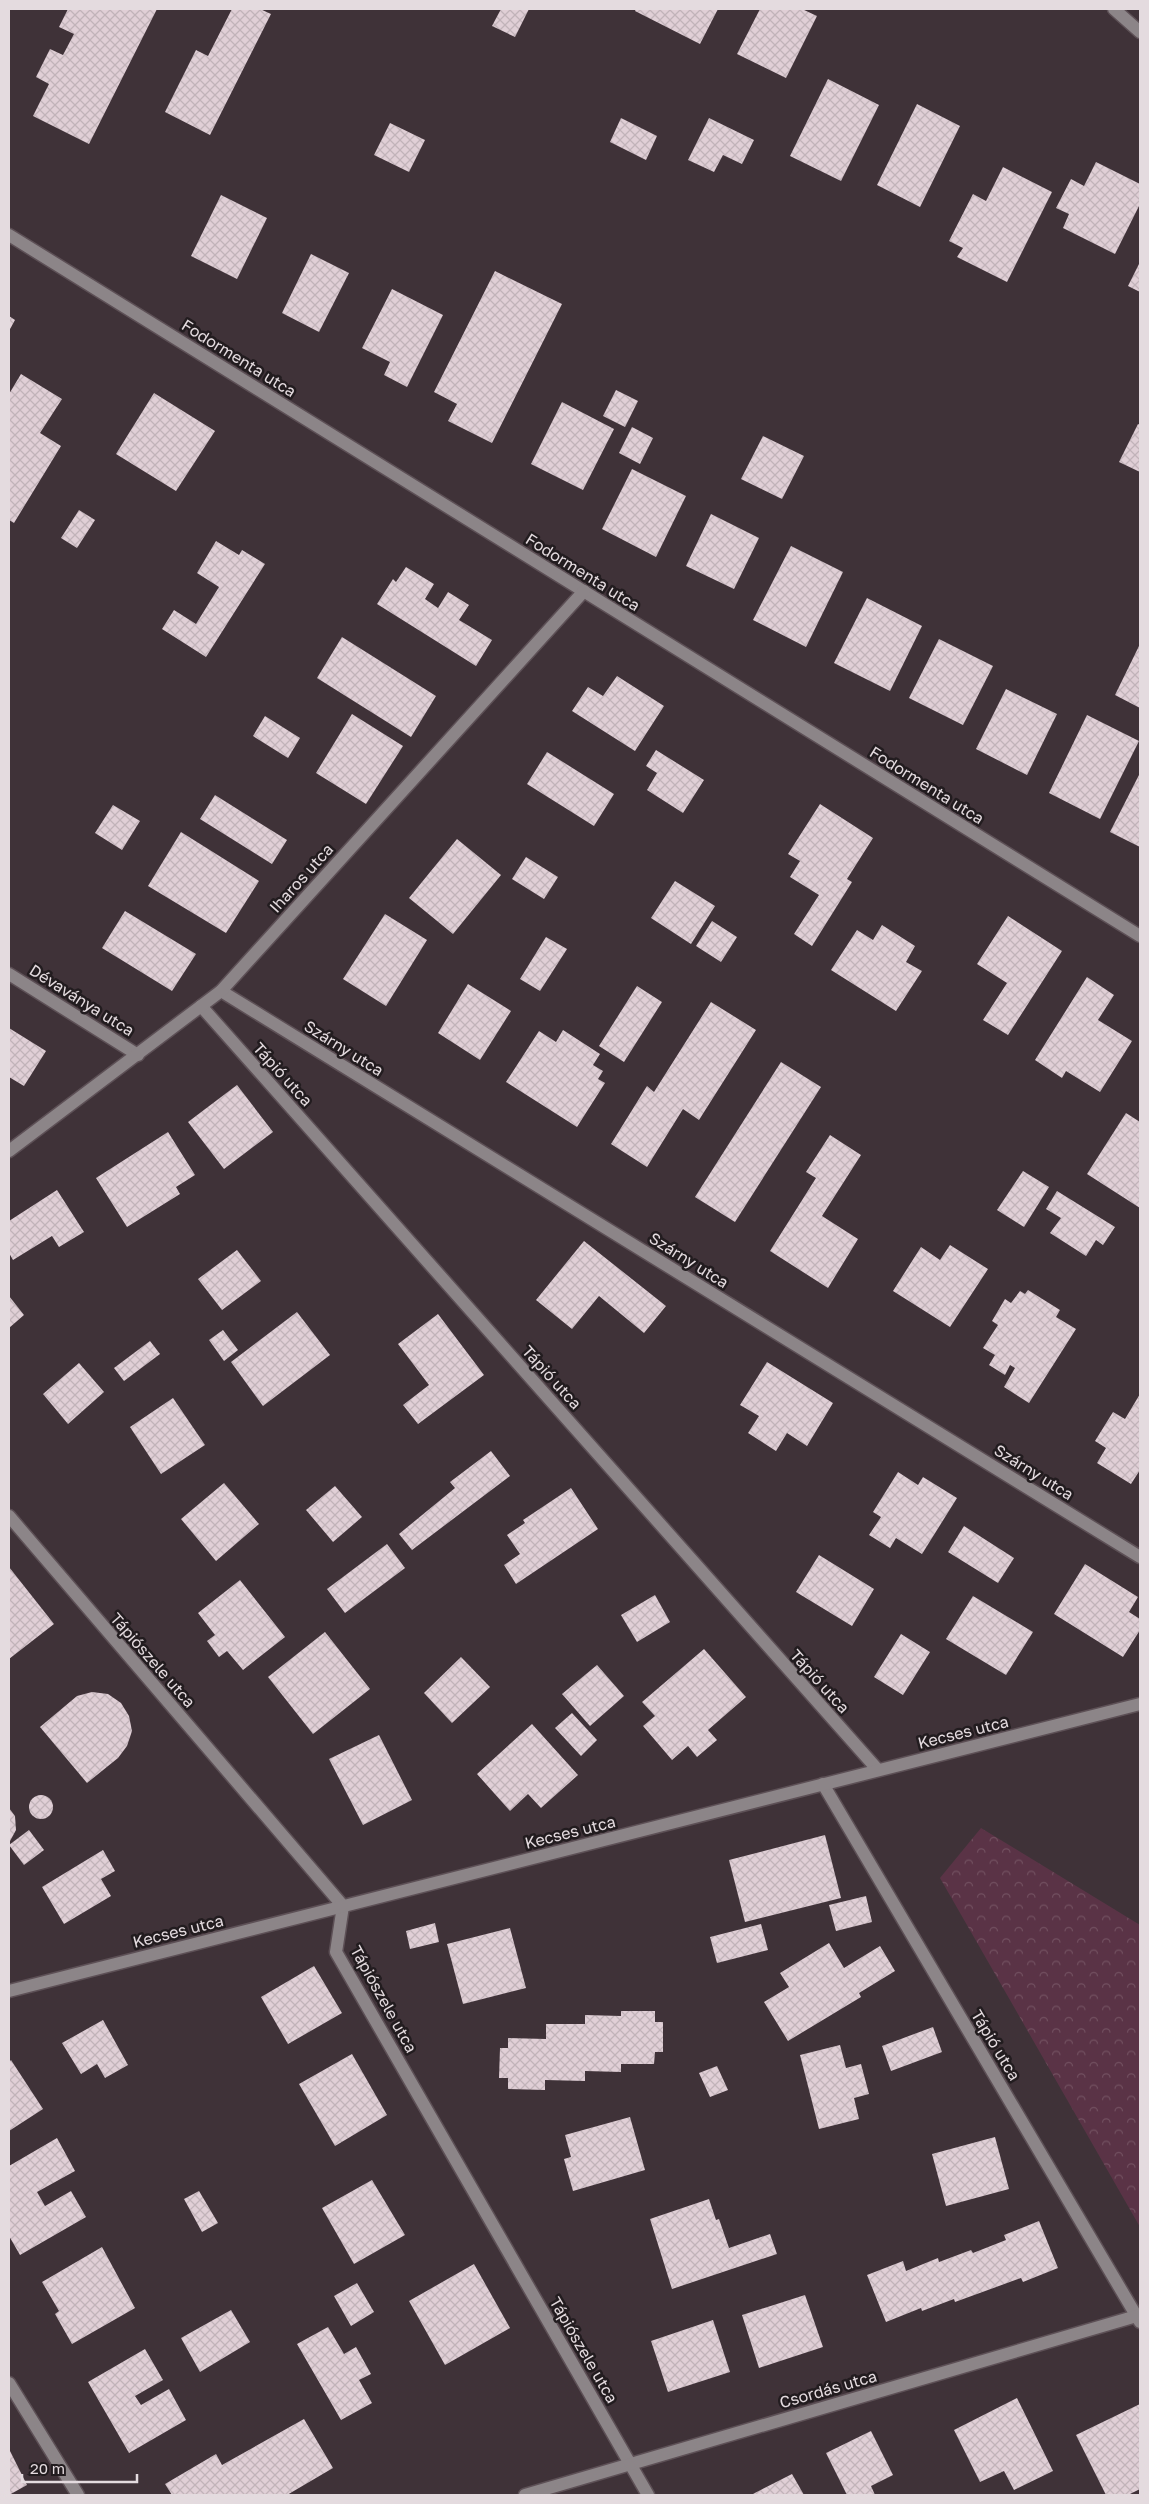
<svg xmlns="http://www.w3.org/2000/svg" width="1149" height="2504" font-family="'Golos Text',sans-serif">
	<defs>
		<pattern id="park-crowns" width="20" height="18" patternUnits="userSpaceOnUse" patternTransform="scale(1.25)"><rect width="20" height="18" fill="#5a3346"/><path d="M2 6a3 3 0 1 1 6 0M12 15a3 3 0 1 1 6 0" fill="none" stroke="#725060"/></pattern>
		<pattern id="building-cross-hatch" width="8" height="8" patternUnits="userSpaceOnUse" patternTransform="scale(1.25)"><rect width="8" height="8" fill="#e0cfd6"/><path d="M0 0l8 8M0 8l8-8" fill="none" stroke="#c1b3b9"/></pattern>
	</defs>
	<rect width="100%" height="100%" fill="#3f3238"/>
	<path fill="url(#park-crowns)" d="M981 1828 1140 1925V2227L940 1878Z"/>
	<g fill="url(#building-cross-hatch)">
		<path d="M68 9H157L89 144 33 116 49 84 36 77 50 49 63 55 74 34 59 27Z"/>
		<path d="M232 9H260L271 14 210 135 165 112 196 50 208 56Z"/>
		<path d="M501 9H529L515 37 492 26Z"/>
		<path d="M636 9H718L700 44 635 11Z"/>
		<path d="M760 9H802L817 16 786 78 737 54Z"/>
		<path d="M828 79 879 105 841 181 790 156Z"/>
		<path d="M917 104 960 126 920 207 877 185Z"/>
		<path d="M621 118 657 136 646 160 610 142Z"/>
		<path d="M709 118 754 140 742 164 723 155 714 172 688 160Z"/>
		<path d="M390 123 425 140 409 172 374 155Z"/>
		<path d="M1096 162 1140 184V204L1115 254 1063 228 1069 214 1056 208 1071 179 1084 186Z"/>
		<path d="M1003 167 1052 192 1007 282 957 257 963 248 949 241 973 194 986 201Z"/>
		<path d="M221 195 267 218 237 279 191 256Z"/>
		<path d="M311 254 349 273 319 332 282 313Z"/>
		<path d="M1140 262V292L1128 286Z"/>
		<path d="M495 271 562 304 492 443 448 421 457 404 434 392Z"/>
		<path d="M392 289 443 315 407 387 384 375 390 362 362 348Z"/>
		<path d="M9 316 15 320 9 331Z"/>
		<path d="M21 374 62 399 40 433 61 446 14 523 9 520V394Z"/>
		<path d="M616 390 638 401 625 427 603 416Z"/>
		<path d="M154 393 215 431 176 491 116 454Z"/>
		<path d="M562 402 614 429 583 490 531 464Z"/>
		<path d="M1138 424 1140 425V472L1119 462Z"/>
		<path d="M632 427 653 438 640 464 619 453Z"/>
		<path d="M763 436 804 456 782 499 741 479Z"/>
		<path d="M632 469 686 496 656 557 602 529Z"/>
		<path d="M79 510 95 520 77 548 61 538Z"/>
		<path d="M711 514 759 538 734 589 686 566Z"/>
		<path d="M216 541 239 555 242 550 265 564 206 657 162 629 174 610 196 624 219 587 197 573Z"/>
		<path d="M791 546 843 572 806 647 753 620Z"/>
		<path d="M406 567 434 584 425 599 438 608 448 592 469 605 459 620 492 640 476 666 377 604 393 579 396 582Z"/>
		<path d="M867 598 922 626 890 691 834 663Z"/>
		<path d="M342 637 436 696 411 737 317 678Z"/>
		<path d="M939 639 993 666 963 725 909 698Z"/>
		<path d="M1140 644V708L1115 695Z"/>
		<path d="M617 676 664 706 635 751 572 711 588 687 603 696Z"/>
		<path d="M1006 689 1057 714 1027 775 976 749Z"/>
		<path d="M352 714 403 746 366 804 316 773Z"/>
		<path d="M1087 715 1139 741 1100 819 1049 793Z"/>
		<path d="M265 716 300 738 288 758 253 736Z"/>
		<path d="M656 750 704 780 683 813 647 790 657 773 646 766Z"/>
		<path d="M547 752 614 794 594 826 527 784Z"/>
		<path d="M1140 773V847L1110 832Z"/>
		<path d="M215 795 287 840 272 864 200 819Z"/>
		<path d="M820 804 873 838 847 879 852 882 812 946 794 934 819 895 790 877 800 861 788 854Z"/>
		<path d="M113 805 140 821 122 850 95 833Z"/>
		<path d="M181 832 259 881 226 933 148 886Z"/>
		<path d="M457 839 501 875 453 934 409 898Z"/>
		<path d="M526 857 558 877 544 899 512 879Z"/>
		<path d="M675 881 715 906 691 944 651 918Z"/>
		<path d="M125 911 196 954 172 991 102 948Z"/>
		<path d="M385 914 427 940 386 1006 343 979Z"/>
		<path d="M1008 916 1062 951 1008 1035 983 1020 1007 983 977 964Z"/>
		<path d="M712 921 737 937 721 962 696 946Z"/>
		<path d="M882 925 915 946 906 962 922 971 896 1011 831 970 857 930 873 940Z"/>
		<path d="M546 937 567 949 540 991 520 979Z"/>
		<path d="M1087 977 1114 995 1098 1020 1132 1041 1100 1092 1066 1071 1062 1078 1035 1060Z"/>
		<path d="M468 984 511 1011 480 1060 438 1033Z"/>
		<path d="M637 986 662 1002 624 1062 599 1046Z"/>
		<path d="M711 1002 756 1030 699 1120 683 1109 647 1167 611 1144 647 1086 654 1092Z"/>
		<path d="M9 1028 46 1051 24 1086 9 1077Z"/>
		<path d="M563 1030 600 1054 593 1065 603 1071 598 1079 605 1083 577 1127 506 1082 539 1031 556 1042Z"/>
		<path d="M781 1062 821 1087 735 1222 695 1197Z"/>
		<path d="M237 1085 273 1132 224 1169 188 1122Z"/>
		<path d="M1126 1113 1140 1122V1208L1087 1174Z"/>
		<path d="M168 1132 195 1175 176 1187 180 1194 127 1227 96 1178Z"/>
		<path d="M830 1135 861 1155 822 1216 858 1239 828 1288 770 1251 816 1178 806 1172Z"/>
		<path d="M1023 1171 1049 1187 1024 1227 997 1210Z"/>
		<path d="M57 1190 84 1232 59 1247 52 1236 13 1260 9 1253V1221Z"/>
		<path d="M1057 1191 1115 1227 1103 1245 1096 1240 1086 1256 1050 1233 1061 1218 1046 1209Z"/>
		<path d="M584 1241 666 1306 644 1333 599 1296 572 1329 536 1300Z"/>
		<path d="M950 1245 988 1269 950 1327 893 1291 921 1247 940 1260Z"/>
		<path d="M237 1250 261 1281 222 1310 198 1279Z"/>
		<path d="M1028 1290 1060 1310 1056 1317 1076 1329 1029 1403 1004 1387 1015 1368 1010 1365 1005 1375 989 1365 995 1355 983 1348 998 1325 992 1321 1005 1299 1011 1303 1020 1291 1025 1294Z"/>
		<path d="M9 1296 24 1315 9 1328Z"/>
		<path d="M297 1312 330 1355 263 1406 231 1362Z"/>
		<path d="M438 1314 484 1375 418 1424 403 1405 429 1385 398 1344Z"/>
		<path d="M223 1330 238 1350 224 1361 209 1340Z"/>
		<path d="M150 1341 160 1354 124 1381 114 1368Z"/>
		<path d="M767 1362 833 1403 807 1446 787 1433 776 1451 748 1433 759 1416 740 1405Z"/>
		<path d="M79 1363 104 1392 68 1424 43 1394Z"/>
		<path d="M1140 1394V1470L1131 1484 1097 1463 1106 1448 1095 1441 1113 1412 1125 1419Z"/>
		<path d="M173 1398 205 1445 161 1474 130 1427Z"/>
		<path d="M491 1451 510 1476 412 1550 399 1534 455 1488 450 1482Z"/>
		<path d="M898 1472 918 1485 923 1477 957 1498 922 1554 896 1538 890 1548 869 1535 881 1517 873 1512Z"/>
		<path d="M224 1483 259 1524 216 1561 181 1519Z"/>
		<path d="M335 1486 362 1517 333 1542 306 1510Z"/>
		<path d="M571 1488 598 1529 516 1584 504 1565 520 1554 507 1535 525 1523 523 1520Z"/>
		<path d="M964 1526 1014 1558 998 1583 948 1552Z"/>
		<path d="M387 1544 405 1568 345 1613 327 1589Z"/>
		<path d="M819 1555 874 1589 852 1626 796 1592Z"/>
		<path d="M1085 1564 1138 1597 1129 1612 1140 1619V1630L1123 1657 1054 1614Z"/>
		<path d="M9 1567 54 1624 9 1659Z"/>
		<path d="M240 1580 285 1637 243 1670 227 1651 219 1657 207 1641 215 1635 198 1613Z"/>
		<path d="M655 1595 670 1622 637 1642 621 1615Z"/>
		<path d="M973 1596 1033 1632 1006 1675 946 1639Z"/>
		<path d="M325 1632 370 1689 313 1734 268 1677Z"/>
		<path d="M901 1634 930 1652 903 1695 874 1677Z"/>
		<path d="M704 1649 746 1697 708 1730 717 1740 697 1757 688 1746 672 1760 643 1726 655 1716 642 1702Z"/>
		<path d="M461 1657 490 1687 452 1723 424 1693Z"/>
		<path d="M597 1665 624 1696 590 1726 562 1694Z"/>
		<path d="M92 1692 108 1694 121 1703 129 1716 132 1731 127 1746 118 1758 87 1783 40 1727 77 1696Z"/>
		<path d="M572 1713 597 1740 581 1756 555 1728Z"/>
		<path d="M532 1724 578 1775 541 1808 528 1794 510 1811 477 1774Z"/>
		<path d="M379 1735 412 1800 363 1825 329 1759Z"/>
		<circle cx="41" cy="1807" r="12"/>
		<path d="M9 1808 15 1816 16 1830 9 1843Z"/>
		<path d="M29 1830 44 1850 24 1865 9 1845Z"/>
		<path d="M825 1835 841 1898 745 1922 729 1860Z"/>
		<path d="M103 1850 115 1871 101 1879 111 1896 64 1924 42 1887Z"/>
		<path d="M866 1896 872 1922 836 1931 829 1905Z"/>
		<path d="M435 1923 439 1942 410 1949 406 1931Z"/>
		<path d="M761 1924 768 1950 717 1963 710 1937Z"/>
		<path d="M510 1928 526 1988 463 2004 447 1944Z"/>
		<path d="M829 1943 844 1968 880 1946 895 1971 859 1993 861 1997 788 2041 764 2002 789 1987 780 1973Z"/>
		<path d="M314 1966 342 2013 288 2044 261 1997Z"/>
		<path d="M621 2011H655V2022H663V2052H655L654 2064H621V2072L585 2071V2081L545 2080V2090L508 2089V2078H499L500 2048H508V2038L546 2039V2024H585V2015L621 2016Z"/>
		<path d="M103 2020 128 2065 105 2078 97 2064 81 2074 62 2043Z"/>
		<path d="M933 2027 942 2052 891 2071 882 2046Z"/>
		<path d="M840 2045 846 2068 861 2064 869 2094 854 2098 859 2119 819 2129 800 2055Z"/>
		<path d="M352 2054 387 2115 335 2146 299 2084Z"/>
		<path d="M11 2060 43 2109 9 2131V2062Z"/>
		<path d="M717 2066 728 2090 710 2097 699 2073Z"/>
		<path d="M630 2117 645 2170 573 2191 564 2159 571 2157 565 2135Z"/>
		<path d="M995 2137 1009 2189 946 2206 932 2154Z"/>
		<path d="M57 2138 75 2171 37 2192 45 2206 71 2191 86 2217 20 2255 9 2236V2166Z"/>
		<path d="M372 2180 405 2235 354 2264 322 2208Z"/>
		<path d="M199 2191 218 2223 202 2232 184 2199Z"/>
		<path d="M709 2199 716 2220 719 2219 729 2248 770 2234 777 2254 672 2289 650 2219Z"/>
		<path d="M1039 2221 1058 2268 1023 2282 1021 2278 955 2302 954 2299 922 2311 921 2308 886 2322 867 2275 903 2261 906 2271 938 2258 939 2262 971 2250 973 2253 1006 2240 1004 2235Z"/>
		<path d="M102 2247 135 2308 72 2344 55 2314 59 2311 42 2282Z"/>
		<path d="M474 2264 510 2328 445 2365 409 2301Z"/>
		<path d="M357 2283 374 2312 351 2326 334 2296Z"/>
		<path d="M805 2295 823 2347 759 2368 742 2315Z"/>
		<path d="M231 2310 250 2342 200 2372 181 2338Z"/>
		<path d="M713 2320 730 2372 668 2392 651 2341Z"/>
		<path d="M328 2327 344 2354 356 2347 371 2374 359 2380 372 2403 341 2420 297 2344Z"/>
		<path d="M145 2349 163 2380 135 2396 141 2405 169 2389 186 2420 129 2453 88 2382Z"/>
		<path d="M1017 2398 1053 2471 1014 2490 1004 2471 980 2482 954 2430Z"/>
		<path d="M1140 2404V2489L1128 2495H1106L1076 2435Z"/>
		<path d="M304 2419 333 2468 287 2495H172L165 2484 216 2454 222 2465Z"/>
		<path d="M871 2431 893 2475 871 2486 875 2495H847L826 2453Z"/>
		<path d="M9 2449 27 2485 9 2495Z"/>
		<path d="M792 2474 804 2495H751Z"/>
	</g>
	<g fill="none" stroke-linecap="round" stroke-linejoin="round">
		<g stroke="#5d5056" stroke-width="15">
			<g id="minor">
				<path d="M1114 9 1140 32"/>
				<path d="M9 235 1140 936"/>
				<path d="M9 974 138 1055"/>
				<path d="M221 991 1140 1557"/>
				<path d="M201 1006 878 1770"/>
				<path d="M9 1151 221 991 584 591"/>
				<path d="M9 1516 343 1906 336 1952 648 2495"/>
				<path d="M823 1784 1140 2322"/>
				<path d="M9 1991 1140 1704"/>
				<path d="M9 2383 78 2495"/>
				<path d="M525 2495 1140 2315"/>
			</g>
		</g>
		<use href="#minor" stroke="#8c8588" stroke-width="12"/>
	</g>
	<g text-anchor="middle" stroke-width="5" stroke-linejoin="round" paint-order="stroke">
		<g font-size="16" fill="#e4dbdf" stroke="#221c1f">
			<text transform="translate(239 358) rotate(32)" y="6">Fodormenta utca</text>
			<text transform="translate(583 572) rotate(32)" y="6">Fodormenta utca</text>
			<text transform="translate(927 785) rotate(32)" y="6">Fodormenta utca</text>
			<text transform="translate(301 878) rotate(-48)" y="6">Iharos utca</text>
			<text transform="translate(82 1000) rotate(32)" y="6">Dévaványa utca</text>
			<text transform="translate(344 1048) rotate(32)" y="6">Szárny utca</text>
			<text transform="translate(283 1074) rotate(48)" y="6">Tápió utca</text>
			<text transform="translate(689 1260) rotate(32)" y="6">Szárny utca</text>
			<text transform="translate(552 1377) rotate(48)" y="6">Tápió utca</text>
			<text transform="translate(1034 1472) rotate(32)" y="6">Szárny utca</text>
			<text transform="translate(153 1660) rotate(49)" y="6">Tápiószele utca</text>
			<text transform="translate(820 1681) rotate(48)" y="6">Tápió utca</text>
			<text transform="translate(963 1732) rotate(-14)" y="6">Kecses utca</text>
			<text transform="translate(570 1832) rotate(-14)" y="6">Kecses utca</text>
			<text transform="translate(178 1931) rotate(-14)" y="6">Kecses utca</text>
			<text transform="translate(384 1999) rotate(61)" y="6">Tápiószele utca</text>
			<text transform="translate(996 2045) rotate(59)" y="6">Tápió utca</text>
			<text transform="translate(584 2350) rotate(60)" y="6">Tápiószele utca</text>
			<text transform="translate(828 2389) rotate(-16)" y="6">Csordás utca</text>
		</g>
	</g>
	<rect width="1149" height="2504" fill="none" stroke="#e4dbdf" stroke-width="20"/>
	<path d="M22 2474v8h115v-8" fill="none" stroke="#e4dbdf" stroke-width="2.5"/>
	<text x="30" y="2474" font-size="15" fill="#e4dbdf" stroke="#221c1f" stroke-width="4" paint-order="stroke">20 m</text>
</svg>
